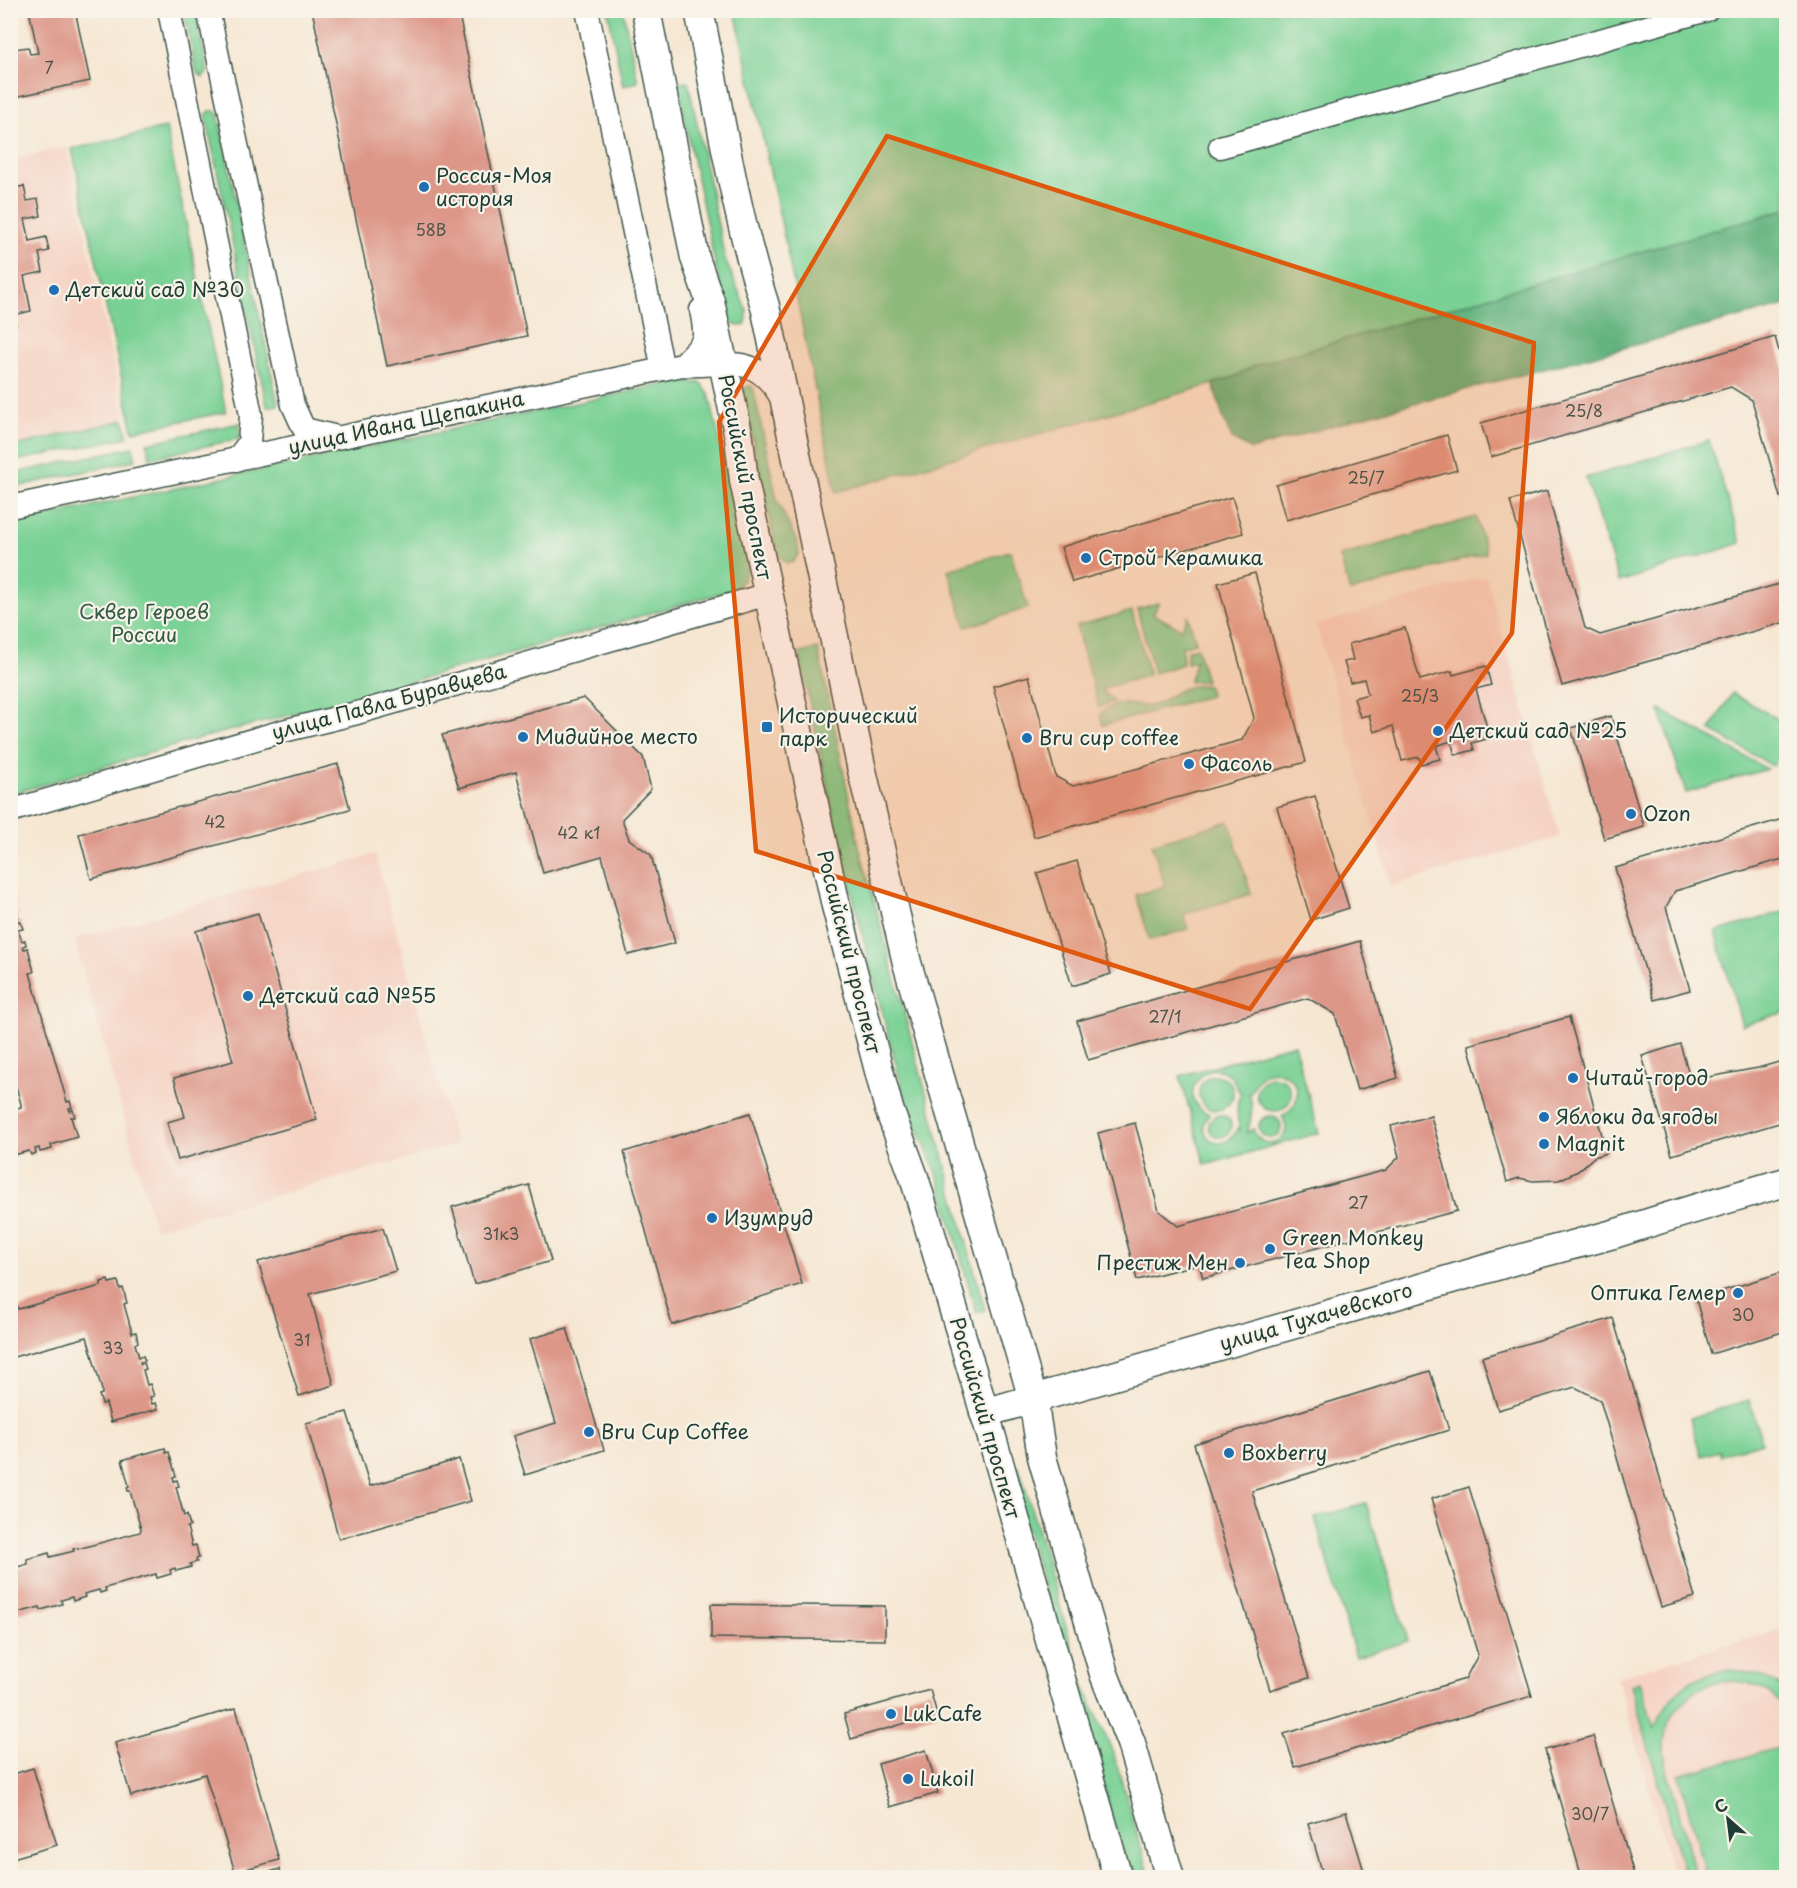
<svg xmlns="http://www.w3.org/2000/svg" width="1797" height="1888" font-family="'Playpen Sans',sans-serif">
	<rect width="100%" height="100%" fill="#f7f3e8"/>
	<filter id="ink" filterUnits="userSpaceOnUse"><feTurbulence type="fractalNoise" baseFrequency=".0167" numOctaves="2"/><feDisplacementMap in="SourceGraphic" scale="12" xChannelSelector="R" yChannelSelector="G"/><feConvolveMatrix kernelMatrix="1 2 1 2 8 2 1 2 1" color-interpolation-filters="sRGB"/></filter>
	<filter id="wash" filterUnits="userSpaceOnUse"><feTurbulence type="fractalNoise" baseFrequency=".008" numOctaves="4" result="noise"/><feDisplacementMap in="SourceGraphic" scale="24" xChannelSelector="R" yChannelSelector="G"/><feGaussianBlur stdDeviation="1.35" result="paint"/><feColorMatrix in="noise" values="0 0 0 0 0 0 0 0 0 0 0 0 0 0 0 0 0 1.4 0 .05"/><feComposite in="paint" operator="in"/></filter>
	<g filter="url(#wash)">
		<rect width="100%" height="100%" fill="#f6e7d3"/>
		<g fill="#f5d2c2">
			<path d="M67 147 125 420 11 447 10 160Z"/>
			<path d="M1486 576 1560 837 1391 886 1316 625Z"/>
			<path d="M375 854 456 1145 155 1229 74 939Z"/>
			<path d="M1786 1628V1877H1674L1617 1677Z"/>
		</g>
		<g fill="#7ad195" stroke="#4c8764" stroke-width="1.5" fill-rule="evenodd">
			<path d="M184 11H195L207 68V73L203 77 198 74 196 70Z"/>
			<path d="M608 11H623L638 82 623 86Z"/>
			<path d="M735 11H1786V209L1254 366 1234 377 1213 384 836 492 783 231Z"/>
			<path d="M688 81 725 259 747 311V319L745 325 740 326 732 324 726 315 677 84Z"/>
			<path d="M210 111H214L218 114 278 405 267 407 206 118 207 114Z"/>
			<path d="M166 128 226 412 133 431 72 149Z"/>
			<path d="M679 381 701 383 709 394 748 566 744 579 735 589 344 701 197 739 11 794V523Z"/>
			<path d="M749 386 753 387 777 500 797 542 799 553 793 562 786 563 777 554 743 393 745 388Z"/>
			<path d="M124 420 128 437 11 462V447Z"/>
			<path d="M240 423 239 439 150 458 147 443Z"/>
			<path d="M1709 440 1741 543 1619 582 1586 478Z"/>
			<path d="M133 447 136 460 11 488V474Z"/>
			<path d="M1476 517 1486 553 1350 592 1340 556Z"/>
			<path d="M1010 551 1028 608 966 627 948 570Z"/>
			<path d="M1159 603 1153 614 1181 629 1188 616 1196 642 1182 647 1183 664 1154 673 1137 609Z"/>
			<path d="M1132 611 1149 675 1101 689 1113 701 1099 708 1076 626Z"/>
			<path d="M1197 647 1206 681 1189 682 1196 661 1187 663V650Z"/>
			<path d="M818 649 859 846 985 1310 976 1312 937 1173 907 1106 877 992 838 836 799 653Z"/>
			<path d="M1200 685 1208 686 1210 696 1103 725 1100 714C1122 694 1133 710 1153 705 1162 703 1166 698 1173 694 1182 688 1190 686 1200 685Z"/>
			<path d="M1732 693 1786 724V743L1773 766 1710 730Z"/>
			<path d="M1659 709 1767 769 1686 793Z"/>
			<path d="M1229 821 1251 894 1184 914 1188 929 1150 940 1136 895 1165 886 1152 844Z"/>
			<path d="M1786 911V1012L1742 1025 1715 932Z"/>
			<path d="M1294 1044 1319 1133 1205 1165 1180 1076ZM1215 1069C1235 1073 1231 1080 1241 1094 1235 1103 1237 1120 1240 1131L1237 1128C1230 1151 1202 1146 1204 1122L1209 1114C1183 1104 1190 1076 1215 1069ZM1274 1071C1300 1075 1306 1103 1282 1116 1297 1141 1262 1156 1253 1129L1247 1133C1251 1122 1254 1105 1249 1094 1259 1083 1254 1075 1274 1071Z"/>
			<circle cx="1216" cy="1093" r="17"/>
			<circle cx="1274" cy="1094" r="17"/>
			<circle cx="1220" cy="1126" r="11"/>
			<circle cx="1270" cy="1127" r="11"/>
			<path d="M1749 1400 1762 1442 1720 1455 1719 1451 1701 1456 1690 1418Z"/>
			<path d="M1019 1467 1083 1684 1114 1755 1150 1877H1129L1009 1470Z"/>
			<path d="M1366 1503 1408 1641 1356 1657 1315 1518Z"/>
			<path d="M1730 1670C1752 1671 1769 1677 1786 1691V1709C1770 1690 1748 1678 1722 1682 1691 1686 1666 1712 1664 1744 1663 1762 1670 1780 1675 1798 1682 1824 1689 1851 1696 1877H1685L1631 1685 1640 1682 1654 1728C1671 1692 1689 1674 1730 1670Z"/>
			<path d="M1786 1746V1877H1707L1679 1775Z"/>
		</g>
		<path fill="#63b37e" stroke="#417859" stroke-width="1.5" d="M1786 209V305L1362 417 1251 450 1232 439 1223 418 1213 384 1234 377 1254 366Z"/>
		<g id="blocks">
			<g fill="#dd9789">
				<path d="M29 10H75L90 81 10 98V46H14L15 49 28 47 30 54 38 53Z"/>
				<path d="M312 10H458L527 336 387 366Z"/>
				<path d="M24 186 27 201 38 199 41 216 25 219 30 241 46 237 49 251 39 253 43 272 24 276 31 311 14 315 16 325 10 326V189Z"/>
				<path d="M1775 337 1786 376V495L1780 497 1752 400 1731 387 1491 457 1481 423Z"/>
				<path d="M1447 435 1457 470 1286 520 1276 485Z"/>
				<path d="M1547 491 1585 628 1600 635 1786 582V622L1562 686 1510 501Z"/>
				<path d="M1232 497 1243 533 1072 582 1061 547Z"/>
				<path d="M1255 573 1306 762 1034 837 993 686 1029 676 1056 777 1073 786 1242 740 1254 718 1218 583Z"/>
				<path d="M1405 628 1420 680 1452 671 1453 675 1486 666 1491 685 1476 689 1490 738 1472 743 1474 750 1455 755 1451 741 1436 746 1440 759 1421 764 1419 757 1402 761 1393 726 1374 732 1369 715 1360 717 1354 698 1368 694 1364 679 1350 682 1344 662 1353 660 1349 644Z"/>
				<path d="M584 698 643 757 651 789 622 819 629 839 651 855 675 943 628 955 602 856 543 873 516 772 459 788 442 735Z"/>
				<path d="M1611 716 1644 827 1604 839 1571 728Z"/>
				<path d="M338 764 350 809 91 879 79 834Z"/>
				<path d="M1315 796 1349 908 1311 920 1277 807Z"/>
				<path d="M1786 818V858L1675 891 1666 907 1690 990 1654 1000 1615 868Z"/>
				<path d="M1077 861 1111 974 1072 986 1037 873Z"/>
				<path d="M13 896 16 905 12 906V909L16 908 18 918 15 919 16 922 20 921 23 929 18 930 22 941 25 940 26 945 23 946 24 949 28 948 34 972 30 973 67 1102 70 1101 72 1108H69V1111L73 1110 75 1117H71L77 1137 51 1145 52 1149 40 1152 39 1148 35 1149 36 1153 31 1155 29 1151 10 1156V1110L21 1107V1104L10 1065V897Z"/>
				<path d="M258 913 317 1120 178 1160 167 1122 185 1117 174 1078 233 1061 196 931Z"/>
				<path d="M1360 941 1398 1078 1357 1090 1335 1014 1308 998 1088 1060 1077 1021Z"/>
				<path d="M1569 1017 1607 1153 1594 1157 1578 1171 1559 1180 1533 1181 1519 1178 1507 1182 1468 1045Z"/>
				<path d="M1680 1044 1689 1074 1698 1079 1758 1068 1786 1060V1121L1672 1155 1642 1056Z"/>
				<path d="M750 1113 802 1284 672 1325 624 1152Z"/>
				<path d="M1431 1116 1457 1211 1203 1278 1199 1264 1137 1280 1098 1133 1135 1123 1159 1211 1178 1226 1386 1170 1399 1157 1391 1126Z"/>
				<path d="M529 1185 551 1261 474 1284 452 1207Z"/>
				<path d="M383 1228 396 1271 310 1294 334 1385 299 1396 258 1262Z"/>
				<path d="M1786 1271V1331L1711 1354 1696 1299Z"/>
				<path d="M108 1280 109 1283 118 1281 120 1289 123 1288 127 1303 124 1304 132 1333 136 1332 138 1342 135 1344 139 1357 143 1356 145 1361 140 1362 141 1364 144 1363 146 1369 143 1370 147 1385 150 1384 154 1396 150 1397 152 1404 156 1403 158 1409 111 1422 106 1403 102 1404 99 1395 102 1394V1390L87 1337 10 1358V1307L16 1305 18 1309 101 1286V1282Z"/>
				<path d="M1613 1318 1695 1597 1661 1607 1600 1400 1575 1387 1498 1410 1482 1357Z"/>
				<path d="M567 1328 604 1450 525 1475 513 1436 556 1423 530 1339Z"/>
				<path d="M1430 1371 1449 1430 1252 1491 1309 1678 1270 1690 1194 1444Z"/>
				<path d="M347 1412 370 1486 459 1459 471 1501 339 1539 306 1423Z"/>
				<path d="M165 1448 166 1453 169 1452 175 1473 176 1476 173 1477 174 1481 177 1480 179 1486 176 1487 184 1516 187 1515 190 1526 187 1527 192 1546 196 1545 199 1558 196 1559 197 1562 190 1564 191 1567 176 1571 175 1568 170 1570 171 1574 157 1578 156 1574 105 1588 106 1591 100 1593 99 1590 84 1594 85 1597 73 1601 72 1597 61 1600 62 1604 41 1610 40 1607 10 1615V1569L28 1564 27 1559 49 1553 50 1557 74 1551 73 1549 78 1548V1549L140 1532 141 1529 130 1491H128L127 1487 129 1486 122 1460Z"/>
				<path d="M1469 1487 1532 1696 1295 1767 1284 1734 1465 1679 1478 1655 1431 1499Z"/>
				<path d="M711 1604 885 1606V1640L711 1638Z"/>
				<path d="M930 1690 937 1714 851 1739 844 1714Z"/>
				<path d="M236 1708 279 1860 235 1872 205 1774 131 1796 115 1743Z"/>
				<path d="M1593 1736 1635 1878H1582L1545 1750Z"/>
				<path d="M926 1750 938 1793 890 1807 878 1764Z"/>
				<path d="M33 1768 57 1845 10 1859V1775Z"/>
				<path d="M1346 1812 1366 1878H1324L1308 1823Z"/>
				<path d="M280 1869 282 1878H252V1877Z"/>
			</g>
		</g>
	</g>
	<g filter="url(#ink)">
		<use href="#blocks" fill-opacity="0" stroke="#3f564c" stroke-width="1.5"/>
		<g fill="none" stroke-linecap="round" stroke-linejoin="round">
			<g stroke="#3f564c" stroke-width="25">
				<g id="minor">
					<path d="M169 10 251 415 249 443 236 460"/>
					<path d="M208 10 293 405 304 429 333 436"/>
					<path d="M587 10 663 369"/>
					<path d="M1220 147 1707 10"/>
					<path d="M682 365C704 341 708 345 701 310"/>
					<path d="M10 507 682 365C729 367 755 351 782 399"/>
					<path d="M10 811 283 731 357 713 768 594"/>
				</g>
			</g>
			<g stroke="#3f564c" stroke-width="31">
				<g id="major">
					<path d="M646 10 695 258 710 301 739 438 744 481 836 906 889 1109 914 1177 990 1431 1118 1878"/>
					<path d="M699 10C719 109 734 209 765 306L861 766 907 963 1033 1399 1042 1457 1104 1674 1131 1743 1170 1878"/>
					<path d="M984 1413C1157 1365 1330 1314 1503 1264 1541 1252 1579 1244 1617 1233 1673 1215 1730 1198 1786 1182"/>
				</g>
			</g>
			<use href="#minor" stroke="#fff" stroke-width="22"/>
			<use href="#major" stroke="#fff" stroke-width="28"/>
		</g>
	</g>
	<path fill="#de580e" fill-opacity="0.2" stroke="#de580e" stroke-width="4.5" stroke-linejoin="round" d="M887 136 1534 343 1512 633 1250 1009 756 851 719 422Z"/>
	<g fill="#1f6fb2" stroke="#f7f3e8" stroke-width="2">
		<circle cx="424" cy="187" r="6"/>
		<circle cx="54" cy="290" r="6"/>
		<circle cx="1086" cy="558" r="6"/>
		<rect x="761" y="721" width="12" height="12" rx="3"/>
		<circle cx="1438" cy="731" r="6"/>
		<circle cx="523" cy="737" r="6"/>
		<circle cx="1027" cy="738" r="6"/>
		<circle cx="1189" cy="764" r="6"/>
		<circle cx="1631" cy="814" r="6"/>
		<circle cx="248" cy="996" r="6"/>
		<circle cx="1573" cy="1078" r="6"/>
		<circle cx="1544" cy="1117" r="6"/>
		<circle cx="1544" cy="1144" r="6"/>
		<circle cx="712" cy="1218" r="6"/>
		<circle cx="1270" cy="1249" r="6"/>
		<circle cx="1240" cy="1263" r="6"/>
		<circle cx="1738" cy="1293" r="6"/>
		<circle cx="589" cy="1432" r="6"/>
		<circle cx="1229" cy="1453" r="6"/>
		<circle cx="891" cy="1714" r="6"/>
		<circle cx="908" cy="1779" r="6"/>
	</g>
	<g text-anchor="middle" stroke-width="4.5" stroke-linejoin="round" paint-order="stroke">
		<g font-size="16" fill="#4e5449">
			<text x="49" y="74">7</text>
			<text x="431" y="236">58В</text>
			<text x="1584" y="417">25/8</text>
			<text x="1366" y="484">25/7</text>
			<text x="1420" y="702">25/3</text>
			<text x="215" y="828">42</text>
			<text x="579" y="839">42 к1</text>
			<text x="1165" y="1023">27/1</text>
			<text x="1358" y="1209">27</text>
			<text x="501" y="1240">31к3</text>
			<text x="1743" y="1321">30</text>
			<text x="302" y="1346">31</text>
			<text x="113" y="1354">33</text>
			<text x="1590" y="1820">30/7</text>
		</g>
		<g font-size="20" fill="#1f3d34" stroke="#f7f3e8" text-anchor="start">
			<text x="436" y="183">Россия-Моя<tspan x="436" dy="23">история</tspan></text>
			<text x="66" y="297">Детский сад №30</text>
			<text x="1098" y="565">Строй Керамика</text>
			<text x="779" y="723">Исторический<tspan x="779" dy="23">парк</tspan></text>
			<text x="1450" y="738">Детский сад №25</text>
			<text x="535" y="744">Мидийное место</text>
			<text x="1039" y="745">Bru cup coffee</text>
			<text x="1201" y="771">Фасоль</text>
			<text x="1643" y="821">Ozon</text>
			<text x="260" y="1003">Детский сад №55</text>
			<text x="1585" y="1085">Читай-город</text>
			<text x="1556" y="1124">Яблоки да ягоды</text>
			<text x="1556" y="1151">Magnit</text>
			<text x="724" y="1225">Изумруд</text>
			<text x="1282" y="1245">Green Monkey<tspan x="1282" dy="23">Tea Shop</tspan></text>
			<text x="1228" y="1270" text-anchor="end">Престиж Мен</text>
			<text x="1726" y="1300" text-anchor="end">Оптика Гемер</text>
			<text x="601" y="1439">Bru Cup Coffee</text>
			<text x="1241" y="1460">Boxberry</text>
			<text x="903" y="1721">LukCafe</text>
			<text x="920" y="1786">Lukoil</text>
		</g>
		<g font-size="20" fill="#1f3d34" stroke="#f7f3e8">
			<text transform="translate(406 423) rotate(-12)" y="7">улица Ивана Щепакина</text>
			<text transform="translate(745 477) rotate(79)" y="7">Российский проспект</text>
			<text transform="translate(389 702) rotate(-15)" y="7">улица Павла Буравцева</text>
			<text transform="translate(849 952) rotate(76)" y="7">Российский проспект</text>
			<text transform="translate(1316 1317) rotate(-16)" y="7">улица Тухачевского</text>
			<text transform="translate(985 1418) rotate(74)" y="7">Российский проспект</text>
		</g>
		<g font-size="20" fill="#315b47" stroke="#f7f3e8">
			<text x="144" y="619">Сквер Героев<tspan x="144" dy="23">России</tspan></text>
		</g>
	</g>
	<rect width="1797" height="1888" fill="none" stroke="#f7f3e8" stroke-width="36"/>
	<g transform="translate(1728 1819) rotate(332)" stroke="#f7f3e8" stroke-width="4.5" paint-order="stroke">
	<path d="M0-4.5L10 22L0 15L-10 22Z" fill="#1f3d34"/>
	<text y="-9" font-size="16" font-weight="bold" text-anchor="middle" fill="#1f3d34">С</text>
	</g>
</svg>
